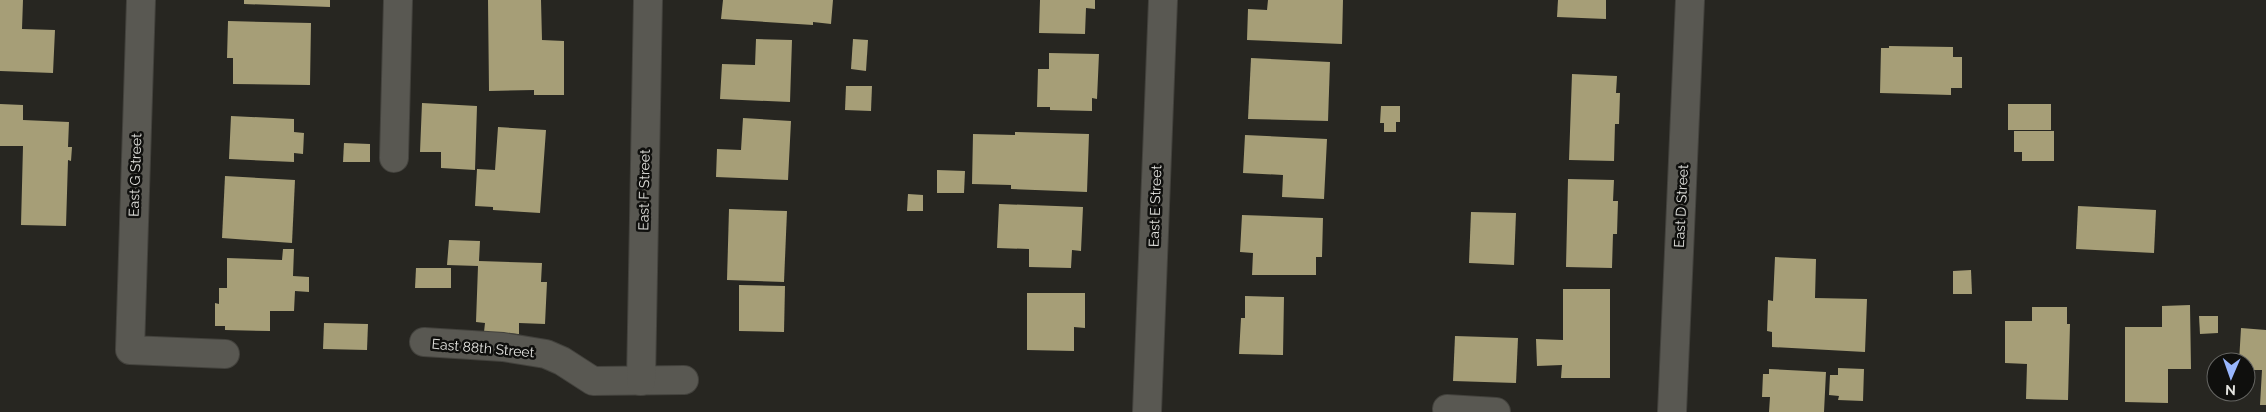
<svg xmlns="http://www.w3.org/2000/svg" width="2266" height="412" font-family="Raleway,sans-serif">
	<rect width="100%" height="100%" fill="#272621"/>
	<g fill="#a69e77">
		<path d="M0 0H23L22 29 55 30 53 73 0 71Z"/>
		<path d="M244 0H330V7L244 4Z"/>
		<path d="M488 0H541L542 40 564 41V95H534V90L489 91Z"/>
		<path d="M723 0H833L831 24 813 22V25L721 19Z"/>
		<path d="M1040 0H1095V9L1086 8 1085 34 1039 33Z"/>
		<path d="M1268 0H1343L1342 44 1247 40 1248 9 1267 10Z"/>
		<path d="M1558 0H1606V19L1557 17Z"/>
		<path d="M228 21 311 23 310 85 233 84V58H227Z"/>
		<path d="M756 39 792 40 790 102 720 99 722 64 755 65Z"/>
		<path d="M853 39 868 40 866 71 851 69Z"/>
		<path d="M1889 46 1953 47V57H1962V88H1951V95L1880 93 1881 48H1889Z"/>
		<path d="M1049 53 1099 54 1097 99 1092 98V111L1050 110V107H1037L1038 69H1049Z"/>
		<path d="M1251 58 1330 62 1328 121 1248 119Z"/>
		<path d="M1572 74 1617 76 1616 93H1620L1619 124H1615L1614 161 1569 160Z"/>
		<path d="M846 86H872L871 111 845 110Z"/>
		<path d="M422 103 477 106 475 170 441 168V152H420Z"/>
		<path d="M0 104 23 105V120L69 122 68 147H72L71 161 68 160 66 226 21 225 23 146H0Z"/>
		<rect x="2008" y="104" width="43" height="26"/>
		<path d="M1381 106H1400V122H1396V132H1384V123H1380Z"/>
		<path d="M231 116 294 119V132L304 133 303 154 294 153V162L229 159Z"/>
		<path d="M743 118 791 121 788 180 716 177 717 149 741 150Z"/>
		<path d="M498 127 546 130 540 213 493 210V207L475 206 477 169 495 170Z"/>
		<path d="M2014 131H2054V161H2022V152H2014Z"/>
		<path d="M1015 132 1089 134 1087 192 1011 189V185L972 184 973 134 1015 135Z"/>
		<path d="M1245 135 1327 139 1324 199 1282 197 1283 175 1243 173Z"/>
		<path d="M344 143 370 144V162H343Z"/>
		<path d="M937 170 965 171 964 193H937Z"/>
		<path d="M225 176 295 180 292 243 222 238Z"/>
		<path d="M1568 179 1614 180 1613 201H1618L1617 234H1613L1612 268 1566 267Z"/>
		<path d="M908 194 923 195V211H907Z"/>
		<path d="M999 204 1083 207 1081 251 1072 250 1071 268 1029 267V249L997 248Z"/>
		<path d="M2078 206 2156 210 2154 253 2076 249Z"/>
		<path d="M729 209 787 211 784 282 727 280Z"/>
		<path d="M1471 212 1516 213 1514 265 1469 263Z"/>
		<path d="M1242 215 1323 218 1322 257H1316V275H1252L1253 253 1240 252Z"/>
		<path d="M449 240 480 241 479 261 542 263 541 282H547L545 324 519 323V334L484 332 485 323 476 322 478 266 447 265Z"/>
		<path d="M283 249H294L293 276 309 277V292L295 291 294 311H270V331L225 330V326H215V303L219 304V288H227V258L282 260Z"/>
		<path d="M1775 257 1816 259 1815 298 1867 299 1865 352 1772 347V332L1767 331 1768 300 1773 301Z"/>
		<path d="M416 268H451V288H415Z"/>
		<path d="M1971 270 1972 294H1953V271Z"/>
		<path d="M739 285 785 286 784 332 739 331Z"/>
		<path d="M1563 289H1610V378H1561L1562 365 1537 366 1536 339 1563 340Z"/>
		<path d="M1027 293H1085V328L1074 327V351L1027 350Z"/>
		<path d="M1245 296 1284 297 1283 355 1239 354 1241 318H1245Z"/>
		<path d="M2190 305 2191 369H2168V403L2125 402V327H2162V306Z"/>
		<path d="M2032 307H2067V324H2070L2068 400 2026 399 2027 364 2005 363V321H2032Z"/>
		<path d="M2199 316H2218V333L2200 334Z"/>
		<path d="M324 323 368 324 367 350 323 349Z"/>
		<path d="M2241 328 2266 330V405H2260L2262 370H2246V362H2239Z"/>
		<path d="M1455 336 1518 338 1516 383 1453 381Z"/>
		<path d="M1838 368 1864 369 1863 401 1838 400 1839 396 1829 395 1830 375H1838Z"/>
		<path d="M1769 369 1826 372 1824 412H1769L1770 397H1762L1763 374H1769Z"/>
	</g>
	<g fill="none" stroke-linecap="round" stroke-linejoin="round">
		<g stroke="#43423d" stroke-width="30">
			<g id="minor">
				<path d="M141 0 130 350 225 354"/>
				<path d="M394 158 398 0"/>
				<path d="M424 342 503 347 546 354 562 361 593 381 684 380"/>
				<path d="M641 381 648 0"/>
				<path d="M1447 409 1496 412"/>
				<path d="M1147 412 1163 0"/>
				<path d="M1672 412 1690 0"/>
			</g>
		</g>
		<use href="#minor" stroke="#595852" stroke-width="28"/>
	</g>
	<g text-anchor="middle" stroke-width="5" stroke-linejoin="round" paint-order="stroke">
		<g font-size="14" fill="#e3e3df" stroke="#0f0f0d">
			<text transform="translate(135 175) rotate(-88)" y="5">East G Street</text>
			<text transform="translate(644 190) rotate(-89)" y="5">East F Street</text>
			<text transform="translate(1155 206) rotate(-88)" y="5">East E Street</text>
			<text transform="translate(1681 206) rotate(-87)" y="5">East D Street</text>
			<text transform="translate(483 348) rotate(5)" y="5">East 88th Street</text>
		</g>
	</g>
	<g transform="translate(2231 377) rotate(182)"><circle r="24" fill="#0f0f0d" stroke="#646461"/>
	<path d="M0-4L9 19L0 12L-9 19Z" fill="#98b6fd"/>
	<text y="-8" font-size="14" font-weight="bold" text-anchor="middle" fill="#e3e3df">N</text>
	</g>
</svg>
